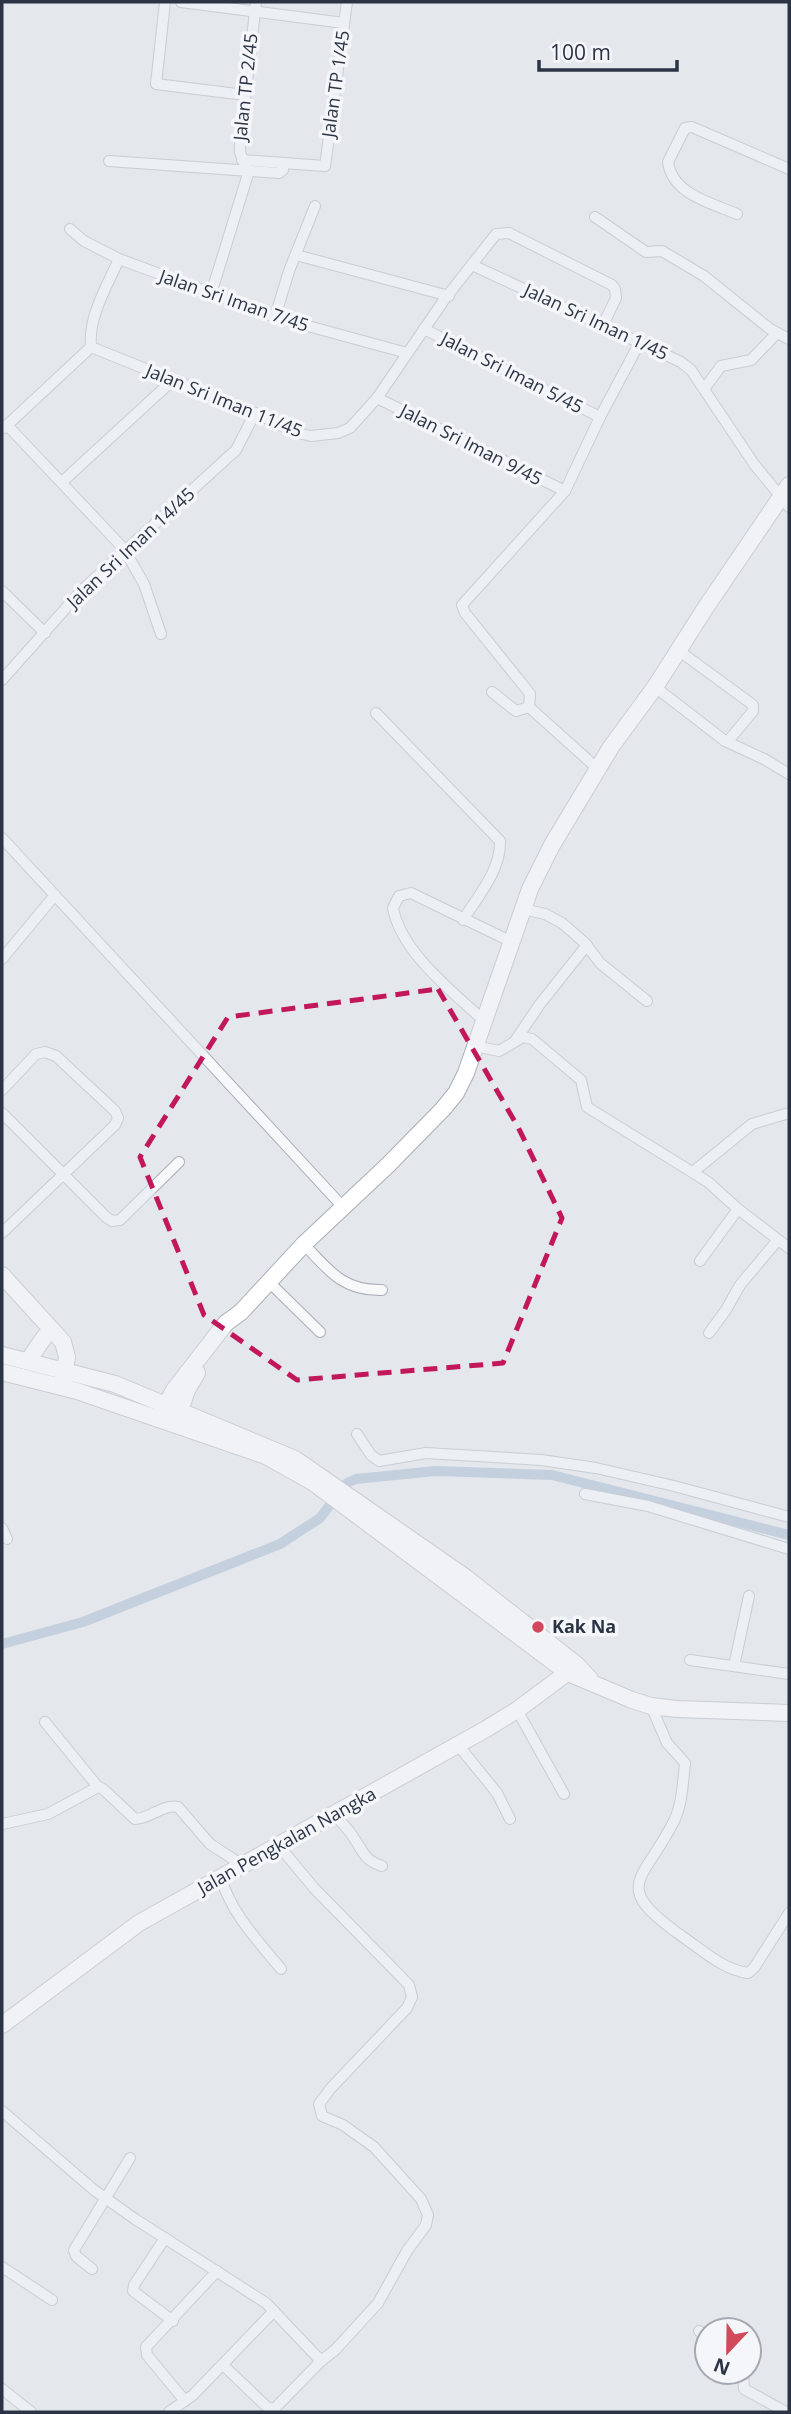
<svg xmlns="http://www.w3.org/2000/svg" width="791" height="2414" font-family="'Open Sans',sans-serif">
	<rect width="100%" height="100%" fill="#e4e7ec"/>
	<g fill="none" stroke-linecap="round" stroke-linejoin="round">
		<path stroke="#9fb4cc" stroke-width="10" d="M2 1644 83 1622 280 1544 320 1518 347 1483 356 1479 435 1471 552 1475 789 1535"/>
		<g stroke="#a9aeb7" stroke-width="12">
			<g id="street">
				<path d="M165 2 156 84 245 95"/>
				<path d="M181 2 344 23"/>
				<path d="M242 160 325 166 347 2"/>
				<path d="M109 161 279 173 283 170V164"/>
				<path d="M737 214C711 203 672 194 668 162L685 128 692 127 789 169"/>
				<path d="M595 217 646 252 662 251 704 276 770 329 789 339"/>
				<path d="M70 229 84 241 119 259 275 317 407 353"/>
				<path d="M296 255 449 296"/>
				<path d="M472 265 681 362 691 370 754 464 789 507"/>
				<path d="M211 294 248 174 240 152V145L256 2"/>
				<path d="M275 317 289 271 315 206"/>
				<path d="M424 329 600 417"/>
				<path d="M91 347 255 413 298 433 311 436 338 433 350 428 377 398 444 300 496 234 509 233 612 285 615 289 616 298 603 325"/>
				<path d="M704 389 721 366 751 360 777 333"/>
				<path d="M377 398 565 491"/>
				<path d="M7 425 124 549 144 584 161 634"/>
				<path d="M4 428 91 347C88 317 107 286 119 259"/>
				<path d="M62 482 173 380"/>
				<path d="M2 591 45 633"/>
				<path d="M2 680 82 590 236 450 255 413"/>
				<path d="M655 687 725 741 729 740 753 711V705L678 650"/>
				<path d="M492 692 516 711 529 707"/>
				<path d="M376 713 500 841C501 870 478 896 463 920"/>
				<path d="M725 741 764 759 789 774"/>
				<path d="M598 769 529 707 530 694 527 690 465 613 462 605 565 491 600 417 640 342"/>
				<path d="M2 838 343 1207"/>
				<path d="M523 909 545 914 562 923 585 943 600 963 647 1001"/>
				<path d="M2 959 55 895"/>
				<path d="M484 1021C452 991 401 952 393 908L399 896 411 893 512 942"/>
				<path d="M515 1041 540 1004 587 945"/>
				<path d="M475 1046 499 1051 523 1037 532 1039 581 1080 587 1107 708 1182 738 1209 789 1248"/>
				<path d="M2 1090 36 1054 45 1052 56 1056 115 1111 118 1118 115 1125 2 1233"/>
				<path d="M2 1113 106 1217 112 1221 120 1220 179 1162"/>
				<path d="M693 1172 752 1124 789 1113"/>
				<path d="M304 1244C328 1270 343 1291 382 1290"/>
				<path d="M700 1261 738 1209"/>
				<path d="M269 1282 320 1332"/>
				<path d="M709 1333 726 1310 740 1285 777 1241"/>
				<path d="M357 1434 371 1455 379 1461 426 1453 541 1460 596 1468 674 1486 789 1517"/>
				<path d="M585 1494 648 1506 789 1549"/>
				<path d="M2 1528 7 1539"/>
				<path d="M690 1660 789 1674"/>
				<path d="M734 1666 749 1596"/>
				<path d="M651 1706 667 1743 685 1763C683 1782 682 1805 674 1821 643 1883 609 1885 683 1937 703 1951 724 1970 748 1973L754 1968 789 1913"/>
				<path d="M517 1710 564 1794"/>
				<path d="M45 1722 98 1787"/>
				<path d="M458 1745 497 1793 510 1819"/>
				<path d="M335 1815C341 1822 349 1830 354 1838 364 1853 364 1860 382 1866"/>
				<path d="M2 1824 48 1814 98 1787 103 1789 135 1819C150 1819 162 1804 178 1807L210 1844 244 1866"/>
				<path d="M221 1878C231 1913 258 1941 281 1969"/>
				<path d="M2 2111 94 2190 135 2219 266 2303 321 2361 335 2350 378 2303 407 2251 426 2225 428 2215 421 2199 374 2147 343 2125 322 2116 319 2104 331 2088 407 2008 412 1997 409 1985 314 1888 279 1846"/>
				<path d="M165 2238 134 2285 133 2291 173 2321"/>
				<path d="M2 2267 52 2300"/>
				<path d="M92 2269 76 2256 74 2250 130 2158"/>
				<path d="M699 2331 707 2337"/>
				<path d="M223 2365 267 2407 272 2409 276 2407 321 2361"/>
				<path d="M743 2372 744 2389 786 2412"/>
				<path d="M2 2389 31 2412"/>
				<path d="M185 2401 147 2355 146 2347 217 2271"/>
				<path d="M169 2412 193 2395 274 2311"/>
			</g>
		</g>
		<g stroke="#a9aeb7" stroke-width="18">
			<g id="secondary">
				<path d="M2 1275 63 1342 67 1357 63 1381"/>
				<path d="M2 1355 115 1384 295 1459 465 1577 577 1665 590 1679"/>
				<path d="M28 1361 45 1336"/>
				<path d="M2 1372 77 1391 266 1456 314 1483 568 1673 632 1700 651 1706 677 1709 789 1713"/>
				<path d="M159 1419 174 1390 226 1323 241 1312 304 1244 387 1166 443 1109 456 1093 466 1073 530 889 552 845 611 747 655 687 706 607 789 485"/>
				<path d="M177 1420 187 1390 197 1373"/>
				<path d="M2 2025 139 1923 486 1729 517 1710 575 1667"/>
			</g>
		</g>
		<use href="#street" stroke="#f7f8fa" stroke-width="10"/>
		<use href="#secondary" stroke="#fff" stroke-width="16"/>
	</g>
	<path d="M0 0H791V2414H0ZM438 989 518 1127 562 1218 503 1363 297 1380 204 1315 140 1157 228 1017Z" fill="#e4e7ec" fill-opacity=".55" fill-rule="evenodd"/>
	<path fill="none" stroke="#c2185b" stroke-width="5" stroke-dasharray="14 9" stroke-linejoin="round" d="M438 989 518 1127 562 1218 503 1363 297 1380 204 1315 140 1157 228 1017Z"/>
	<circle fill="#d1495b" stroke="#f4f6f9" stroke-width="2.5" cx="538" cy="1627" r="7"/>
	<g text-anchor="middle" stroke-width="7" stroke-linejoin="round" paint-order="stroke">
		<g font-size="18" fill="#2b3445" stroke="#f4f6f9">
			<text transform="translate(336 84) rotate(-82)" y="6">Jalan TP 1/45</text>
			<text transform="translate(246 87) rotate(-84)" y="6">Jalan TP 2/45</text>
			<text transform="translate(234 301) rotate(19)" y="6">Jalan Sri Iman 7/45</text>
			<text transform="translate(596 322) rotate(25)" y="6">Jalan Sri Iman 1/45</text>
			<text transform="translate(512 373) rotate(27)" y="6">Jalan Sri Iman 5/45</text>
			<text transform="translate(224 401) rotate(22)" y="6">Jalan Sri Iman 11/45</text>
			<text transform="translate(471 445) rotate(27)" y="6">Jalan Sri Iman 9/45</text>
			<text transform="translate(131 548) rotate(-43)" y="6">Jalan Sri Iman 14/45</text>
			<text transform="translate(287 1841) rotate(-29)" y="6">Jalan Pengkalan Nangka</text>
		</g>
		<g font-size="18" font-weight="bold" fill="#2b3445" stroke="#f4f6f9" text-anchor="start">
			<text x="552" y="1633">Kak Na</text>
		</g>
	</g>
	<rect width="791" height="2414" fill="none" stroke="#2b3445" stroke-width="7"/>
	<g transform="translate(728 2351) rotate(202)"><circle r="33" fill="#f4f6f9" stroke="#a4a8b1" stroke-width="2"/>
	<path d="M0-5L12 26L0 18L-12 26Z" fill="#d1495b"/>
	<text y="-10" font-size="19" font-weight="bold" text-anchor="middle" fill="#2b3445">N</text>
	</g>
	<path d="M539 60v10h138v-10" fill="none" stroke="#2b3445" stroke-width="3.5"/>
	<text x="550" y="60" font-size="21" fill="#2b3445" stroke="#f4f6f9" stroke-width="5" paint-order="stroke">100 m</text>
</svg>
